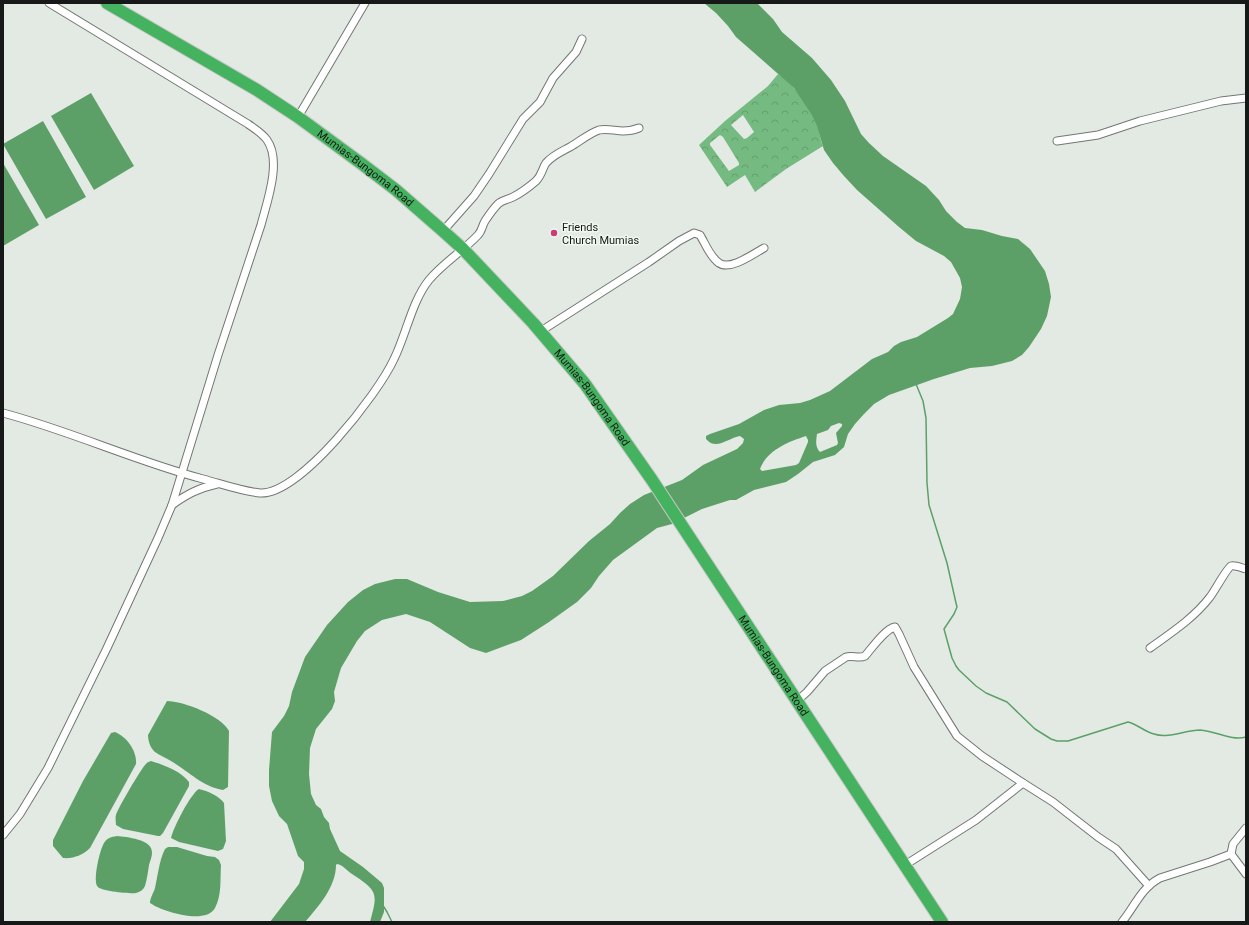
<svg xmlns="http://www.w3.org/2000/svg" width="1249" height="925" font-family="Roboto,sans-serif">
	<defs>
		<pattern id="forest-crowns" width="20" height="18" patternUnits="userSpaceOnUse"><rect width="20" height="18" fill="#75ba81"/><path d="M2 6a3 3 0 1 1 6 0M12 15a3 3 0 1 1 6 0" fill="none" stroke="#649f6f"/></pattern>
	</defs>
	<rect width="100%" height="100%" fill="#e3eae4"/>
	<path fill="url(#forest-crowns)" fill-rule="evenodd" d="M778 74C794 85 811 107 817 125 820 132 820 140 823 146L786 169 755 192 745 175 727 187 699 145 725 121 768 86ZM743 115 754 132 747 138 744 139 731 125ZM720 135 723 137 739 163V165L729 171 710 145V143Z"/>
	<g fill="#5ca068" fill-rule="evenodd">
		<path d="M704 3H757L773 19 782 32 812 58 831 80 845 101 861 134 869 143 883 156 926 186 939 200 946 211 957 222 965 228 982 230 1002 236 1018 239 1030 249 1045 271 1049 284 1051 297 1047 316 1041 329 1029 347 1022 355 1012 361 992 366 970 368 934 379 889 395 874 404 864 414 855 424 848 434 844 447 835 455 813 462 798 474 786 482 754 490 736 500H730L702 509 672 524 657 528 613 560 599 576 591 588 577 602 549 622 521 640 486 653 470 648 430 622 406 614 382 620 365 631 357 641 341 668 334 692 335 701 332 709 316 729 310 748 309 774 311 794 316 805 321 809 324 817 329 823 330 829 340 851 363 867 382 883 384 888V912L380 922H370C378 893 378 891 352 874 347 871 343 865 337 864L336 865C336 887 318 907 305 922H270L299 884 304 869V862L298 856 287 824 279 816 272 801 269 786V770L272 732 284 716 289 706 292 692 305 657 327 625 348 602 363 590 375 584 395 579H407L438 592 470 602 503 601 522 596 532 591 553 576 589 541 610 524 620 513 630 504 644 495 682 480 703 465 737 449 743 443 744 439 740 436C728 438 716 451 706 439V436L710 434 739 424 764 410 779 405 800 403 810 400 830 391 872 359 888 352 894 346 901 342 917 337 948 318 953 314 960 299 962 287 960 278 951 262 944 256 916 241 899 227 857 190 844 176 833 163 824 150 817 126 812 115 794 88 736 37 728 26 716 13ZM839 423 842 424V426L836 433 838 443 837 445 820 452C815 447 816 441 817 434L828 430 831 426ZM806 436 808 440V442L799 463 796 465 762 471 760 469C767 450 788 442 806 436Z"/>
		<path d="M91 93 134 166 94 190 51 116Z"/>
		<path d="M43 121 86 197 46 219 3 144Z"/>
		<path d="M3 163 39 225 3 246Z"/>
		<path d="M167 701C183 701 222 716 229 731L228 787 223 790C203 787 188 771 171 761 166 758 159 755 155 752 150 748 148 740 148 735Z"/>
		<path d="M115 732C127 737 137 751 136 764L90 848C83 855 73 859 63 858L53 846V840L83 781 111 733Z"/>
		<path d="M151 761C164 765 181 771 189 782V786L163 833 160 836H158L123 829 116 825C116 822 115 818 116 815 117 810 142 767 146 764 147 762 149 762 151 761Z"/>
		<path d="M199 789C208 791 219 796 224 803L226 841 223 849 218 851 179 842 171 838C173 828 191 793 199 789Z"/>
		<path d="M117 836C126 837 153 839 152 853 152 857 150 861 149 865 148 872 147 879 145 886 143 890 140 892 136 893 131 894 101 891 98 887 92 882 100 849 104 843 107 838 111 837 117 836Z"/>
		<path d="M168 847H177L207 856 215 857 219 860 221 865C220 879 222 895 215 908 206 925 163 912 150 903 150 898 153 894 155 888 158 875 159 861 165 849Z"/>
	</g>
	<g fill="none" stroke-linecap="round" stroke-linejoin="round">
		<g stroke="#5ca068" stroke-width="1.5">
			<path d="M916 384 923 401 926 418 927 483 929 505 947 563 956 603 957 607 954 614 944 629 952 658 956 666 959 670 976 686 986 693 1007 702 1035 729 1051 739 1057 741H1068L1128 722C1137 724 1145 732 1154 734 1169 739 1185 730 1200 730 1216 731 1231 741 1246 737"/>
			<path d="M384 907 387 912 392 922"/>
		</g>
		<g stroke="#717772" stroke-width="9">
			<g id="street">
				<path d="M298 117 365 3"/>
				<path d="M1057 141 1098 135 1140 121 1221 101 1246 98"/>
				<path d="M443 231 474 196 489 174 523 119 540 102 553 78 576 52 582 39"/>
				<path d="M541 331 649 262 679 241 694 233 700 235C705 243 710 257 719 263 730 271 753 254 764 248"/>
				<path d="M3 413C71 431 135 461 203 479 222 484 241 491 260 493 300 495 378 394 394 359 406 335 412 301 429 280 443 263 463 251 478 235 482 231 482 226 485 221 489 215 493 209 498 204 502 200 507 200 513 197 521 193 529 187 536 181 542 175 542 169 546 163 553 155 561 152 570 147 579 142 588 134 599 130 607 128 615 131 623 131 629 131 634 130 639 128"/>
				<path d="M172 505C187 494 199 488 217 484"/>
				<path d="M1150 648C1171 633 1194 618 1210 597 1214 592 1227 568 1231 566 1235 565 1242 568 1246 569"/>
				<path d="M797 701 807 692 825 671 846 657C853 655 859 659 865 656 872 648 885 629 895 627L899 634 914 667 957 736 982 756 1023 783"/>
				<path d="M1246 828 1233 844 1231 854 1246 874"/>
				<path d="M3 835 20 814 48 768 107 648 158 538 172 505 218 355 261 225C267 202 282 161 267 140 262 133 255 129 248 124L49 3"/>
				<path d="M905 865 976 820 1023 783 1053 802 1098 837 1116 849 1149 886"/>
				<path d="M1122 922C1135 906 1141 888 1160 878L1210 862 1231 854"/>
			</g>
		</g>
		<g stroke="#c7c8c7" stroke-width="14">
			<g id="highway">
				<path id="s1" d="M107 3 257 90 298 117 362 164 396 190 443 231 463 249 533 323 585 384 652 480 942 922"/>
			</g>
		</g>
		<use href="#street" stroke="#fff" stroke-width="7"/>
		<use href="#highway" stroke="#45b25f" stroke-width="12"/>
	</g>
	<circle fill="#c63d77" stroke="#f0f7f1" stroke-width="1.5" cx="554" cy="233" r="4"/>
	<g text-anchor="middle" stroke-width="3" stroke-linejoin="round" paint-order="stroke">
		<g font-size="11" fill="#161917" stroke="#f0f7f1">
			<text dy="4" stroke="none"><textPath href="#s1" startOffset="307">Mumias-Bungoma Road</textPath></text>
			<text dy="4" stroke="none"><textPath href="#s1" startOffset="631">Mumias-Bungoma Road</textPath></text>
			<text dy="4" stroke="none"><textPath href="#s1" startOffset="955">Mumias-Bungoma Road</textPath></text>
		</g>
		<g font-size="11" fill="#161917" stroke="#f0f7f1" text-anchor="start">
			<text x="562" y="231">Friends<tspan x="562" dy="13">Church Mumias</tspan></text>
		</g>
	</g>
	<rect width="1249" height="925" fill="none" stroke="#161917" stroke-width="8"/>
</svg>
